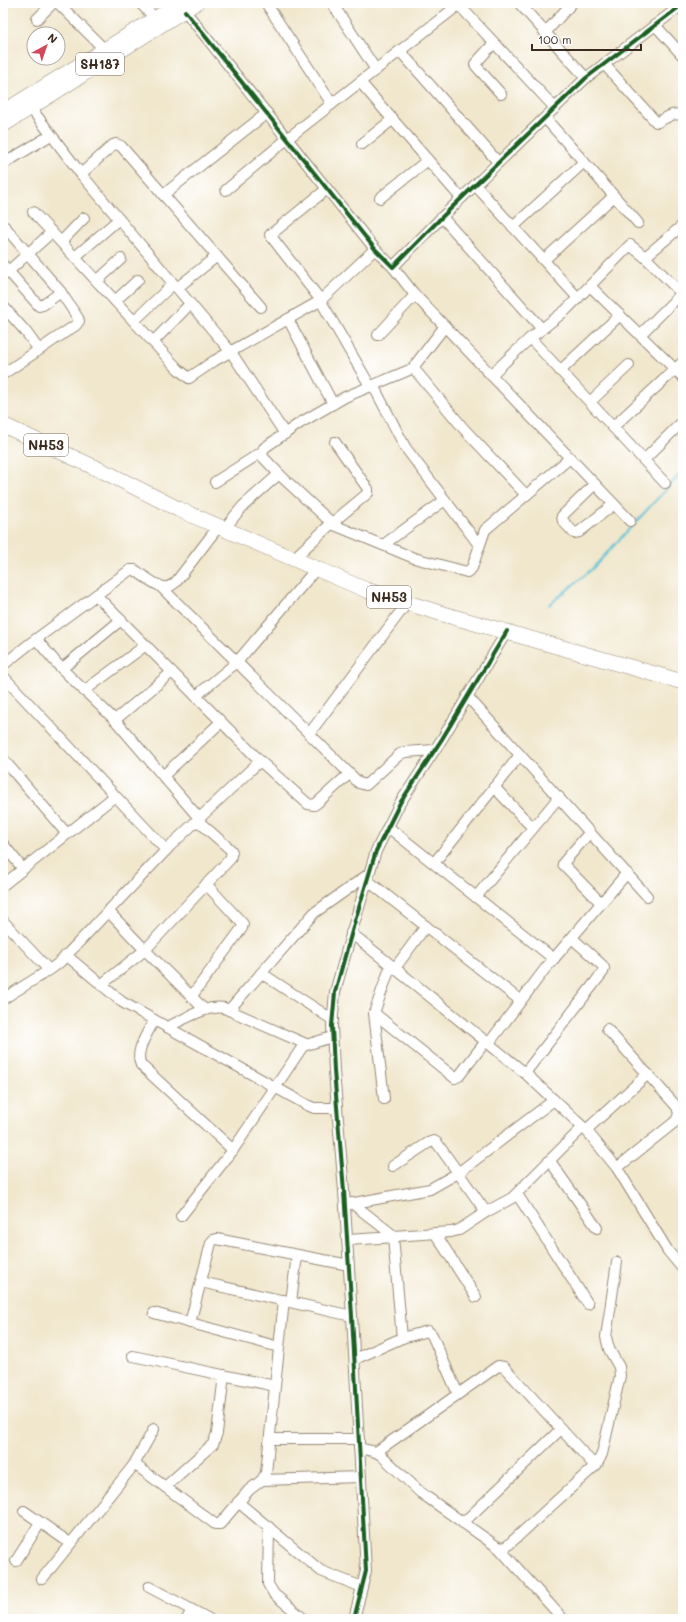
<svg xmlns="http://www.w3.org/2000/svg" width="686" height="1622" font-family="Mali,sans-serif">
	<rect width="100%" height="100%" fill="#fff"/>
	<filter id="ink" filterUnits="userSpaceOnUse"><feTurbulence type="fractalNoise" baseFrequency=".025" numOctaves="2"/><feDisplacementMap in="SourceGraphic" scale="8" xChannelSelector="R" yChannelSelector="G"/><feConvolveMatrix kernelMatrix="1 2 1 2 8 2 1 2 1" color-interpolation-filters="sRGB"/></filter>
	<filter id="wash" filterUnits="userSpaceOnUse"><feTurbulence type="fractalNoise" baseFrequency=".012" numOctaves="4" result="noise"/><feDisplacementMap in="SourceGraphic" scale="16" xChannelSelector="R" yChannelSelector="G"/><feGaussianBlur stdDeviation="0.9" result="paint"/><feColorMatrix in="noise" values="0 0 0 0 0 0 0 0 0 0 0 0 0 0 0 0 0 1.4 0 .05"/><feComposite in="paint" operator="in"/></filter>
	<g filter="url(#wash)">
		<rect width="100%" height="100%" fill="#f1e7cd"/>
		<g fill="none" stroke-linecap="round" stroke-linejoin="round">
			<path stroke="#5ac1d8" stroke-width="2" d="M549 605 592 569 683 471"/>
		</g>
	</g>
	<g filter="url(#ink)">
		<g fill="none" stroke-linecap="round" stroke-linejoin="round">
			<g stroke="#968876" stroke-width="12">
				<g id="minor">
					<path d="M58 3 109 54"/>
					<path d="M140 3 155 18"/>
					<path d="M266 3 332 104"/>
					<path d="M332 3 376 70"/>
					<path d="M457 3 555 108"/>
					<path d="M519 3 586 78"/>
					<path d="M185 11 375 249 393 267 442 217 586 78 683 4"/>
					<path d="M37 19 53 3"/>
					<path d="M655 25 683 56"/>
					<path d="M545 33 572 3"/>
					<path d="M494 43 475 64 476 66 501 94"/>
					<path d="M400 51 498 162"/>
					<path d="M604 64 656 122H658C666 118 676 110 683 117"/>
					<path d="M360 82 461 198"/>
					<path d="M27 103 81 174 231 352 285 434"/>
					<path d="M545 118 638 223"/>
					<path d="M362 144 393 119"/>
					<path d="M3 164 51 135"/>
					<path d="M81 174 113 145 116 144 121 146 261 307"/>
					<path d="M475 185 578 298"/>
					<path d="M327 189 270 235 319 298 370 386"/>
					<path d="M226 190 287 139 461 3"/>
					<path d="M163 195 267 113"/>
					<path d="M380 198 428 160"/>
					<path d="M33 212 178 369 189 378 214 361 320 301 375 249"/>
					<path d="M442 217 542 329"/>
					<path d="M513 227 584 162"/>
					<path d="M61 242 84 218"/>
					<path d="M75 257 119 219"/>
					<path d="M645 257 682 294"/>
					<path d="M544 260 614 196"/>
					<path d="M3 265 39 306 43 305 61 292"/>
					<path d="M393 267 415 295 630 521"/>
					<path d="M3 276 52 232"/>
					<path d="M97 281 121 259"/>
					<path d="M590 286 683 377"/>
					<path d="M177 288 217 256"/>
					<path d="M115 301 138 280"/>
					<path d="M3 306 26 332 39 350"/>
					<path d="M288 319 333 404"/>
					<path d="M134 321 173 284"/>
					<path d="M445 326 415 365V370L464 429 526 495"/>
					<path d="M378 335 415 295"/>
					<path d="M640 335 683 292"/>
					<path d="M530 338 665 483"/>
					<path d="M153 342 190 304"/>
					<path d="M414 368 345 397 300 423 264 448 261 455 282 477 334 525 414 558 467 572 472 568 485 530 570 458"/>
					<path d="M560 371 620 315"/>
					<path d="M3 374 76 325 79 321 78 318 60 291 5 227"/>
					<path d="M491 375 528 340 566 310 630 245 645 257 683 225"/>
					<path d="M373 385 405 447 479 545"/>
					<path d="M590 402 629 365"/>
					<path d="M613 427 683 362"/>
					<path d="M644 460 679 425"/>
					<path d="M215 482 262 452"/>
					<path d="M595 484 562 516 563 521 574 533 579 532 614 504"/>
					<path d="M224 529 243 506 279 474"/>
					<path d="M383 545 445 500"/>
					<path d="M293 559 332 523 368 493V489L335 442"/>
					<path d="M159 585 359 783 366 785 400 754 405 752 434 750"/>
					<path d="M96 595 260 761 308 804 314 805 317 803 349 774"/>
					<path d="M36 639 59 666 64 667 121 620"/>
					<path d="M3 665 32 642 130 570H135C142 575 156 586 164 587 169 588 172 585 176 582L218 527"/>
					<path d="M61 668 115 720 172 672"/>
					<path d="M3 676 166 850"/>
					<path d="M84 691 146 645"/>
					<path d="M196 696 237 662 316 569"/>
					<path d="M467 696 647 896"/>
					<path d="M115 720 199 818"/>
					<path d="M309 734 407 603"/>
					<path d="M3 759 67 834"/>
					<path d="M163 776 221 722"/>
					<path d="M494 787 533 828"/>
					<path d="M388 827 554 959"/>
					<path d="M590 832 564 862 563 864 601 903"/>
					<path d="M3 844 23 869"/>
					<path d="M434 863 520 755"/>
					<path d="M367 880 521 1001"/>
					<path d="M3 885 115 796"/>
					<path d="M476 897 559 797"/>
					<path d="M108 911 145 950 205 1010"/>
					<path d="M3 921 49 970"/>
					<path d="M351 933 525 1073 586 1130 617 1168 668 1251 683 1269"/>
					<path d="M66 955 122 1002 307 1105 314 1108H337"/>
					<path d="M395 968 426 926"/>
					<path d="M261 973 333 1020"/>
					<path d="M101 985 145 950 230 859 232 852 231 850 197 820"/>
					<path d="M191 997 242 928 243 924 206 884"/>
					<path d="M3 999 51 969 60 962 170 846 260 761"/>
					<path d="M229 1010 314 913 369 874"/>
					<path d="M374 1013 455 1078 459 1076 486 1041"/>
					<path d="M154 1020C148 1033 134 1051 141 1065L233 1150"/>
					<path d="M167 1027C184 1020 205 1005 224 1008L306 1044"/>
					<path d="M607 1029 677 1107 679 1114 676 1121 617 1168"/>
					<path d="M489 1043 545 969 627 873"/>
					<path d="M525 1073 603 972 604 968 602 965 572 938"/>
					<path d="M384 1099 374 1013 391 965"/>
					<path d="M586 1130 648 1074"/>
					<path d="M550 1161 597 1228"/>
					<path d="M393 1166 428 1143 434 1141 437 1143 486 1212"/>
					<path d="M517 1194 588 1304"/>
					<path d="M352 1203 394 1236 451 1232 459 1230 486 1212 512 1198 583 1127"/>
					<path d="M349 1204 430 1189 458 1173 554 1100"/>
					<path d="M181 1216 233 1150 303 1046 332 1037"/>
					<path d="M435 1233 476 1297"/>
					<path d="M393 1237 402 1338"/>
					<path d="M347 1240 396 1237"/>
					<path d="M201 1282 352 1316"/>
					<path d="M291 1302 297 1255"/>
					<path d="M154 1313 279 1347"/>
					<path d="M190 1323 211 1243 213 1240 217 1239 349 1265"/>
					<path d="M133 1356 275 1386"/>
					<path d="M355 1359 402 1338 428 1331 432 1335 458 1394"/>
					<path d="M270 1439H359"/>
					<path d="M359 1448 376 1452 381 1455 421 1493 499 1548 506 1547 597 1464 602 1454 620 1376 619 1367 609 1349 606 1337 617 1262"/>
					<path d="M376 1452 498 1366 504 1367 595 1466"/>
					<path d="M133 1466 154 1429"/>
					<path d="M262 1480 361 1477"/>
					<path d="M165 1487 213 1444 217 1433 224 1375"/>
					<path d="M238 1502 321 1571 362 1587"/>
					<path d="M24 1511 70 1543"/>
					<path d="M463 1523 561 1429"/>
					<path d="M269 1527 268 1584 274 1594 304 1619"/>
					<path d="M499 1548 563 1619"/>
					<path d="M16 1561 40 1523"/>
					<path d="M42 1579 133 1466H137L215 1524H220L249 1490 262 1480 266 1473 284 1300"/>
					<path d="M149 1587 209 1619"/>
					<path d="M187 1619 192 1610"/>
					<path d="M354 1619 366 1571 352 1316 344 1191 334 1071 332 1026 335 992 354 924 376 851 400 803 442 739 507 631"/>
				</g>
			</g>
			<g stroke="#968876" stroke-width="14">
				<g id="major">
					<path d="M3 111 179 3"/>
					<path d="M3 126 197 3"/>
				</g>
			</g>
			<g stroke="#968876" stroke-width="16">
				<path id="highway" d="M3 425 109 474 178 509 366 590 443 614 683 682"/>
			</g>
			<use href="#minor" stroke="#fff" stroke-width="10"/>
			<use href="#major" stroke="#fff" stroke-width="13"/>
			<use href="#highway" stroke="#fff" stroke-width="15"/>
			<g stroke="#fff" stroke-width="6">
				<g id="cycleway">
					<path d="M185 11 375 249 393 267 442 217 586 78 683 4"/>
					<path d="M354 1619 366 1571 352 1316 344 1191 334 1071 332 1026 335 992 354 924 376 851 400 803 442 739 507 631"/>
				</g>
			</g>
			<use href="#cycleway" stroke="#1b5e20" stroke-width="4"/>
		</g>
	</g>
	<g text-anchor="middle" stroke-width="3.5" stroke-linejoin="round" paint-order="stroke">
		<g fill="#fff" stroke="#766a62" stroke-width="1">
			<rect x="76" y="53" width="48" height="22" rx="3"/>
			<rect x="24" y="434" width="44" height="22" rx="3"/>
			<rect x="367" y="586" width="44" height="22" rx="3"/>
		</g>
		<g font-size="13" font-weight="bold" fill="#3b2a1e">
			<text x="100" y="69">SH187</text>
			<text x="46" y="450">NH53</text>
			<text x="389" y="602">NH53</text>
		</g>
	</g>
	<rect width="686" height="1622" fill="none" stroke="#fff" stroke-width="16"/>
	<g transform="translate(46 46) rotate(40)"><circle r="19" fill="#ffffff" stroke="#b1aaa5"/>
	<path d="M0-3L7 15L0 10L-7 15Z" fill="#d1495b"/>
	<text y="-6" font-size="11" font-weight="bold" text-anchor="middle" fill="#3b2a1e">N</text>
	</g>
	<path d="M532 44v6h109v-6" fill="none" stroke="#3b2a1e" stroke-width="2"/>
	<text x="538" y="44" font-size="12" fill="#3b2a1e" stroke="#ffffff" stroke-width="3" paint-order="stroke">100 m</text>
</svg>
